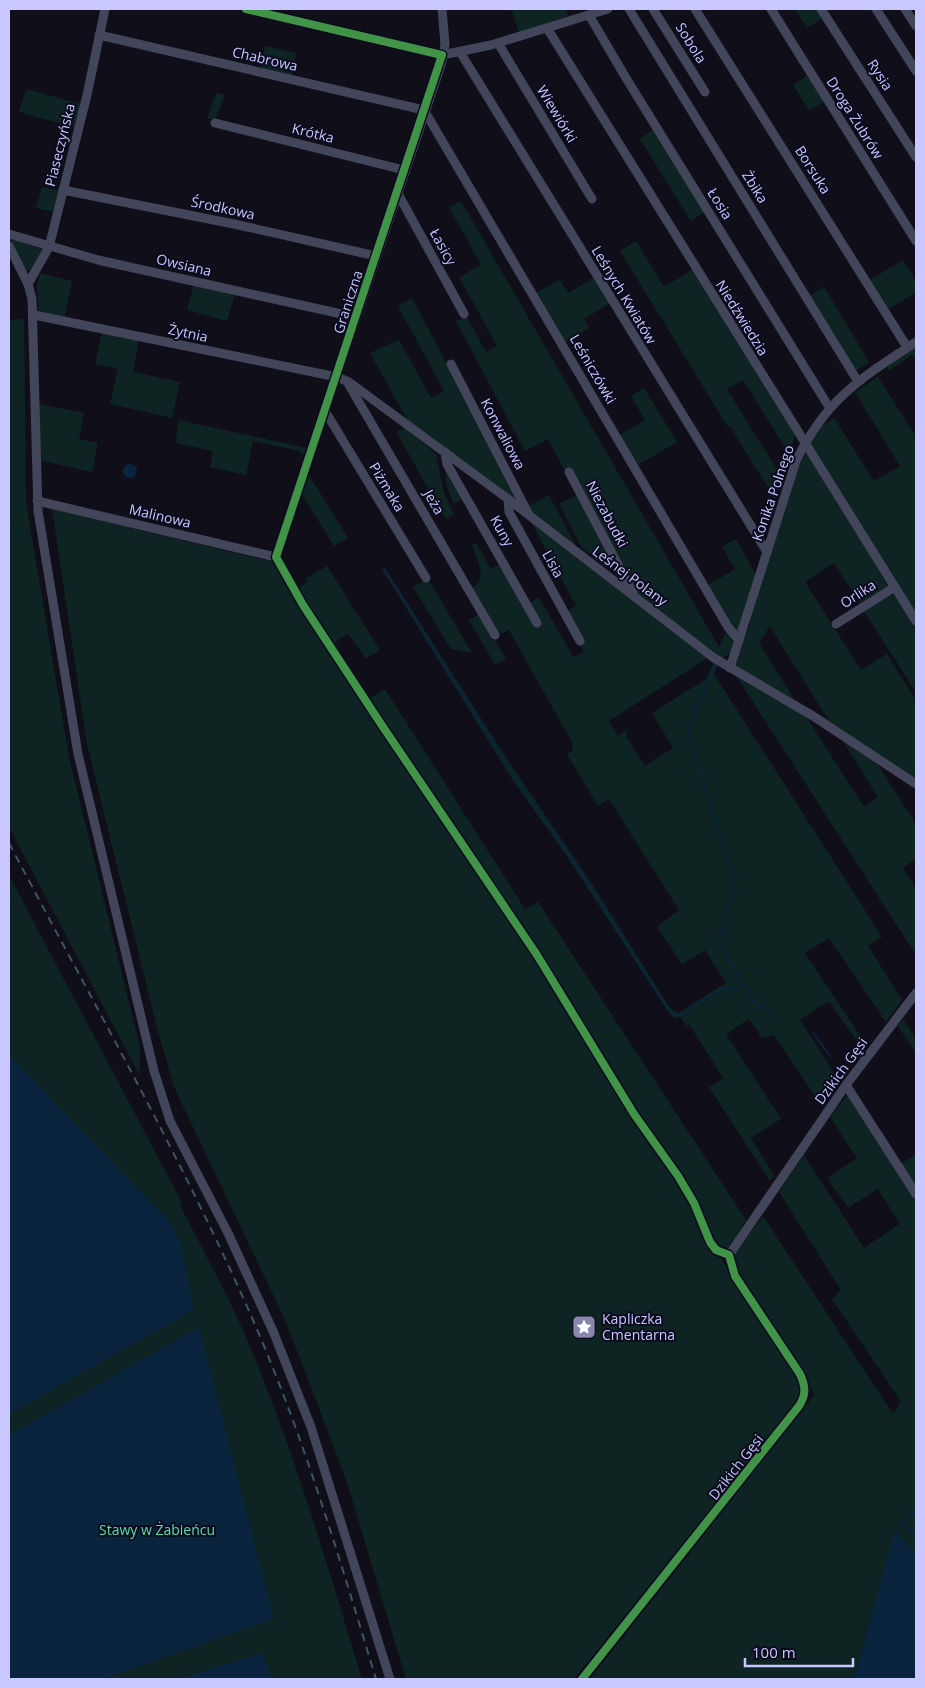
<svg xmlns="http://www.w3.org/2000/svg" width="925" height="1688" font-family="'Open Sans',sans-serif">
	<rect width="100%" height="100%" fill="#100f19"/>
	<g fill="#0e2423">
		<path d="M511 9H565L568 16 519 32Z"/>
		<path d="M795 9H819L824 17 807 28Z"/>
		<path d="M265 46 296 53 291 78 260 71Z"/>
		<path d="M809 75 825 101 809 110 793 85Z"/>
		<path d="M26 89 81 104 74 127 19 112Z"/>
		<path d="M216 93 225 95 215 120 207 118Z"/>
		<path d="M654 129 706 211 691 221 640 139Z"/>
		<path d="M42 187 59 191 53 212 36 208Z"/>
		<path d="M461 201 719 647 727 630 734 639C735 649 730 656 720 659L714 655 637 593 571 470 566 473 548 439 525 451 456 321 467 317 486 352 497 346 459 277 481 265 449 207Z"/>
		<path d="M10 239 43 249 34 269 26 271 23 269Z"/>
		<path d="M636 241 664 287 693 269 796 433 789 454 743 380 727 389 782 478 775 499 730 426 728 427 620 251Z"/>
		<path d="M903 260 916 281V292L887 310 868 281Z"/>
		<path d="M40 273 72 281 64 319 39 314 37 287Z"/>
		<path d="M595 277 610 303 584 319 589 328 564 343 536 293 560 280 568 293Z"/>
		<path d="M194 284 235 294 227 321 187 310Z"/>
		<path d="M824 287 869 362 854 372 808 297Z"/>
		<path d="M412 298 522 507 408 421 370 353 399 340 431 398 444 391 398 306Z"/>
		<path d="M24 319 26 503 69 757 140 1048V1076L9 827V320Z"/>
		<path d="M102 332 139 339 133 372 180 382 172 418 110 404 118 369 95 364Z"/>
		<path d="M916 346V360L912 355 888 371V365Z"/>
		<path d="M878 377 916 437V616L889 568 881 561 808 444 819 427 834 418 874 481 900 466 855 392Z"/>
		<path d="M644 388 677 442 636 466 618 436 645 420 631 396Z"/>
		<path d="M39 404 84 413 79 439 98 443 92 472 39 460Z"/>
		<path d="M179 420 306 448 303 456 300 451 253 441 246 475 210 467 213 451 175 443Z"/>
		<path d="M405 428 436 454 444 493 454 515 446 519 396 432Z"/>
		<path d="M807 451 890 586 877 595 875 594 860 603 834 563 805 582 861 670 887 654 916 701V780L832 726 770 626 759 643 794 699 737 668 736 663 743 638 749 627 758 586 798 468Z"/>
		<path d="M446 465 466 497 454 504C448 491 444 480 446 465Z"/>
		<path d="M307 472 348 538 334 546 301 492Z"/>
		<path d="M578 494 623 579 582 548 559 504Z"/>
		<path d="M549 495 576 546 536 519 529 506Z"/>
		<path d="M52 509 273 562 279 557 299 588 307 582 305 579 327 566 380 650 366 659 348 633 335 643 370 699 385 689 525 909 538 902 746 1220 736 1237 720 1257 797 1379 801 1386 800 1399 574 1679H406L346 1479 286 1322 174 1087 157 1028 87 744Z"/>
		<path d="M531 522 709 657 609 721 618 736 627 730 626 736 645 766 673 748 652 713 706 679 714 662 718 664 714 674 882 937 868 946 902 1000 886 1022 829 938 805 953 865 1043 859 1052V1044L829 1001 800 1020 840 1082 822 1107 774 1035 762 1038 749 1019 726 1034 781 1119 751 1138 774 1175 770 1181 709 1087 723 1078 689 1024 686 1026 681 1017 675 1018 670 1014 564 852 512 779 382 569 385 568 507 759 592 884 670 1008 678 1013 726 983 705 950 682 964 657 927 679 910 609 799 598 806 567 754 572 751 573 744 509 630 498 635 471 589C489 578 477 561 472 545L476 543 491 569 502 562 528 604 539 597 573 657 584 652 565 612 576 606Z"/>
		<path d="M736 539 756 575 737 632 730 626 707 586 735 569 722 547Z"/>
		<path d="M428 579 472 653 451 649 413 587Z"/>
		<path d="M895 593 916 626V692L864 611Z"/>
		<path d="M480 614 506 659 495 665 469 620Z"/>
		<path d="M735 674 805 715 864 807 878 797 841 738 876 762 916 824V859L903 868 916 888V955Z"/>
		<path d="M9 875 182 1203 180 1205C202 1249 229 1296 251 1349 296 1456 328 1568 362 1679H9Z"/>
		<path d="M903 1019 916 1039V1053L898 1026Z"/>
		<path d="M848 1094 916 1200V1679L872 1613 854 1679H590L815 1394 733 1263 734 1255 763 1216 893 1414 901 1402 832 1299 841 1290 779 1192 804 1155 864 1248 900 1224 878 1189 848 1208 827 1178 857 1158 830 1117Z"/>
		<path d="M916 1154V1184L913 1186 899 1165Z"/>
	</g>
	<g fill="#0b243e">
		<circle cx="130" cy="471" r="7"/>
		<path d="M9 1055 168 1220 181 1243 194 1310 9 1414Z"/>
		<path d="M199 1327 274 1619 103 1679H9V1435Z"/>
		<path d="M895 1530 916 1554V1679H854Z"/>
		<path d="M263 1652 271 1679H179Z"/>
	</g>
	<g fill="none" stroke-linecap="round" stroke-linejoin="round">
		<g stroke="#0b243e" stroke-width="2">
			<path d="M384 569 510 771"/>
			<path d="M715 665 688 731 735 883 718 944 755 1003 773 1013"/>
			<path d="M514 778 567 852 669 1011 675 1015H679L724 987 738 991"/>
			<path d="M813 1033 830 1056"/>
			<path d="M845 1053 860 1059 863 1056"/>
			<path d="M916 1510 902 1523 916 1538"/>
		</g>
		<g stroke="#43455a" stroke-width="9">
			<path d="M246 9 442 55 491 45 608 9"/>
			<path d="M629 9 857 380"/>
			<path d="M653 9 705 92"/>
			<path d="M695 9 907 347"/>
			<path d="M771 9 916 241"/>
			<path d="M821 9 916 157"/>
			<path d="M876 9 916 71"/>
			<path d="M905 9 916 26"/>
			<path d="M589 15 626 78 829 407"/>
			<path d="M547 28 916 621"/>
			<path d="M99 35 424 110"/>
			<path d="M498 43 592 199"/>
			<path d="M460 52 767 552"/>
			<path d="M424 110 728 627 739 640"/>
			<path d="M215 123 404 170"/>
			<path d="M63 190 234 224 376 256"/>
			<path d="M397 192 464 314"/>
			<path d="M9 234 98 260 355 317"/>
			<path d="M9 246 28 284 32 299 38 511 78 754 154 1071 170 1121 228 1233 273 1331 311 1427 390 1679"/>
			<path d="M28 284 49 247 87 95 105 9"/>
			<path d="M34 315 337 377 349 382 508 499 714 658 813 716 916 784"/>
			<path d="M451 364 529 515"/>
			<path d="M349 385 495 635"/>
			<path d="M325 411 426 578"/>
			<path d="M445 452 447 464 537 623"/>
			<path d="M569 472 633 593"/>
			<path d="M508 499 509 512 580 641"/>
			<path d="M37 501 276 557 442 62 445 44 442 9"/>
			<path d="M836 624 895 587"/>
			<path d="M730 668 796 461C826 399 861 378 916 342"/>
			<path d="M846 1085 916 1194"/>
			<path d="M582 1679 803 1400 805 1388 800 1374 735 1276 729 1255 846 1085 916 993"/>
		</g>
		<path stroke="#3c5562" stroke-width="2" stroke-dasharray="8 6" stroke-linecap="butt" d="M9 843C93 1003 184 1161 256 1327 305 1441 340 1560 376 1679"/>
		<g stroke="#0c0b1d" stroke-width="11">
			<path id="cycleway" d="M246 9 442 55 276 557 303 605 381 724 537 955 634 1114 678 1176 694 1203 710 1242 716 1250 729 1255 735 1276 800 1374C806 1387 806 1395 799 1406L582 1679"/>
		</g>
		<use href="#cycleway" stroke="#419447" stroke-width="8"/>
	</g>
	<defs>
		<g id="sight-square" transform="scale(1.25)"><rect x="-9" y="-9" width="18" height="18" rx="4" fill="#8887ae" stroke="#0c0b1d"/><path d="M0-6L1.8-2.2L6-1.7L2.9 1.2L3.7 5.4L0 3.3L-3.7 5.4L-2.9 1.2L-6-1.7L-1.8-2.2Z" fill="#fff"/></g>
	</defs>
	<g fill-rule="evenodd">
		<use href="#sight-square" x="584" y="1327"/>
	</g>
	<g text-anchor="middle" stroke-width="4" stroke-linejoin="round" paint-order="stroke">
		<g font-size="14" fill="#c8c7ff" stroke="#0c0b1d">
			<text transform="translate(691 43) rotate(58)" y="5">Sobola</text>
			<text transform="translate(265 59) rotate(13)" y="5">Chabrowa</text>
			<text transform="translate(880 75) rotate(57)" y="5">Rysia</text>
			<text transform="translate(557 114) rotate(59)" y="5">Wiewiórki</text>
			<text transform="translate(855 118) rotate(58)" y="5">Droga Żubrów</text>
			<text transform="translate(313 133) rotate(14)" y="5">Krótka</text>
			<text transform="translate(60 145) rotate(-76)" y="5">Piaseczyńska</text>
			<text transform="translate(813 170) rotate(58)" y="5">Borsuka</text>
			<text transform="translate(755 187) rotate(58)" y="5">Żbika</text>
			<text transform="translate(720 204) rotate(58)" y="5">Łosia</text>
			<text transform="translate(223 208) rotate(12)" y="5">Środkowa</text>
			<text transform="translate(443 247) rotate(61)" y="5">Łasicy</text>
			<text transform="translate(184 265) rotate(13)" y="5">Owsiana</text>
			<text transform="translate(624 295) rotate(59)" y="5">Leśnych Kwiatów</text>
			<text transform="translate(348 302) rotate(-72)" y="5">Graniczna</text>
			<text transform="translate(742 318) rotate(58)" y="5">Niedźwiedzia</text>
			<text transform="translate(188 333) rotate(12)" y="5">Żytnia</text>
			<text transform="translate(593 369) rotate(60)" y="5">Leśniczówki</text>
			<text transform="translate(503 434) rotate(62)" y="5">Konwaliowa</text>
			<text transform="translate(387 487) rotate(59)" y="5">Piżmaka</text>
			<text transform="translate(773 493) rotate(-71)" y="5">Konika Polnego</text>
			<text transform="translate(434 502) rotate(60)" y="5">Jeża</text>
			<text transform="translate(607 514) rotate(62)" y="5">Niezabudki</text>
			<text transform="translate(160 516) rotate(13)" y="5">Malinowa</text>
			<text transform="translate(502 531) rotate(61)" y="5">Kuny</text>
			<text transform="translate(553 564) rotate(61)" y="5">Lisia</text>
			<text transform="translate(630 576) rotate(37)" y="5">Leśnej Polany</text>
			<text transform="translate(858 594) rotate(-33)" y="5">Orlika</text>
			<text transform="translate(841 1071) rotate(-54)" y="5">Dzikich Gęsi</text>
			<text transform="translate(736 1467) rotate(-52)" y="5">Dzikich Gęsi</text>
		</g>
		<g font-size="14" fill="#c8c7ff" stroke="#0c0b1d" text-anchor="start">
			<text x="602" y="1324">Kapliczka<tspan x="602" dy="16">Cmentarna</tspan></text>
		</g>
		<g font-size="14" fill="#52e0ad" stroke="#0c0b1d">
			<text x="157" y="1535">Stawy w Żabieńcu</text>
		</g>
	</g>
	<rect width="925" height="1688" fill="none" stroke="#c8c7ff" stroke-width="20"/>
	<path d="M745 1658v8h108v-8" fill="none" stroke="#c8c7ff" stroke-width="2.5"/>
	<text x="752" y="1658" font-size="15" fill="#c8c7ff" stroke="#0c0b1d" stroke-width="4" paint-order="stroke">100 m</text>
</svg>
